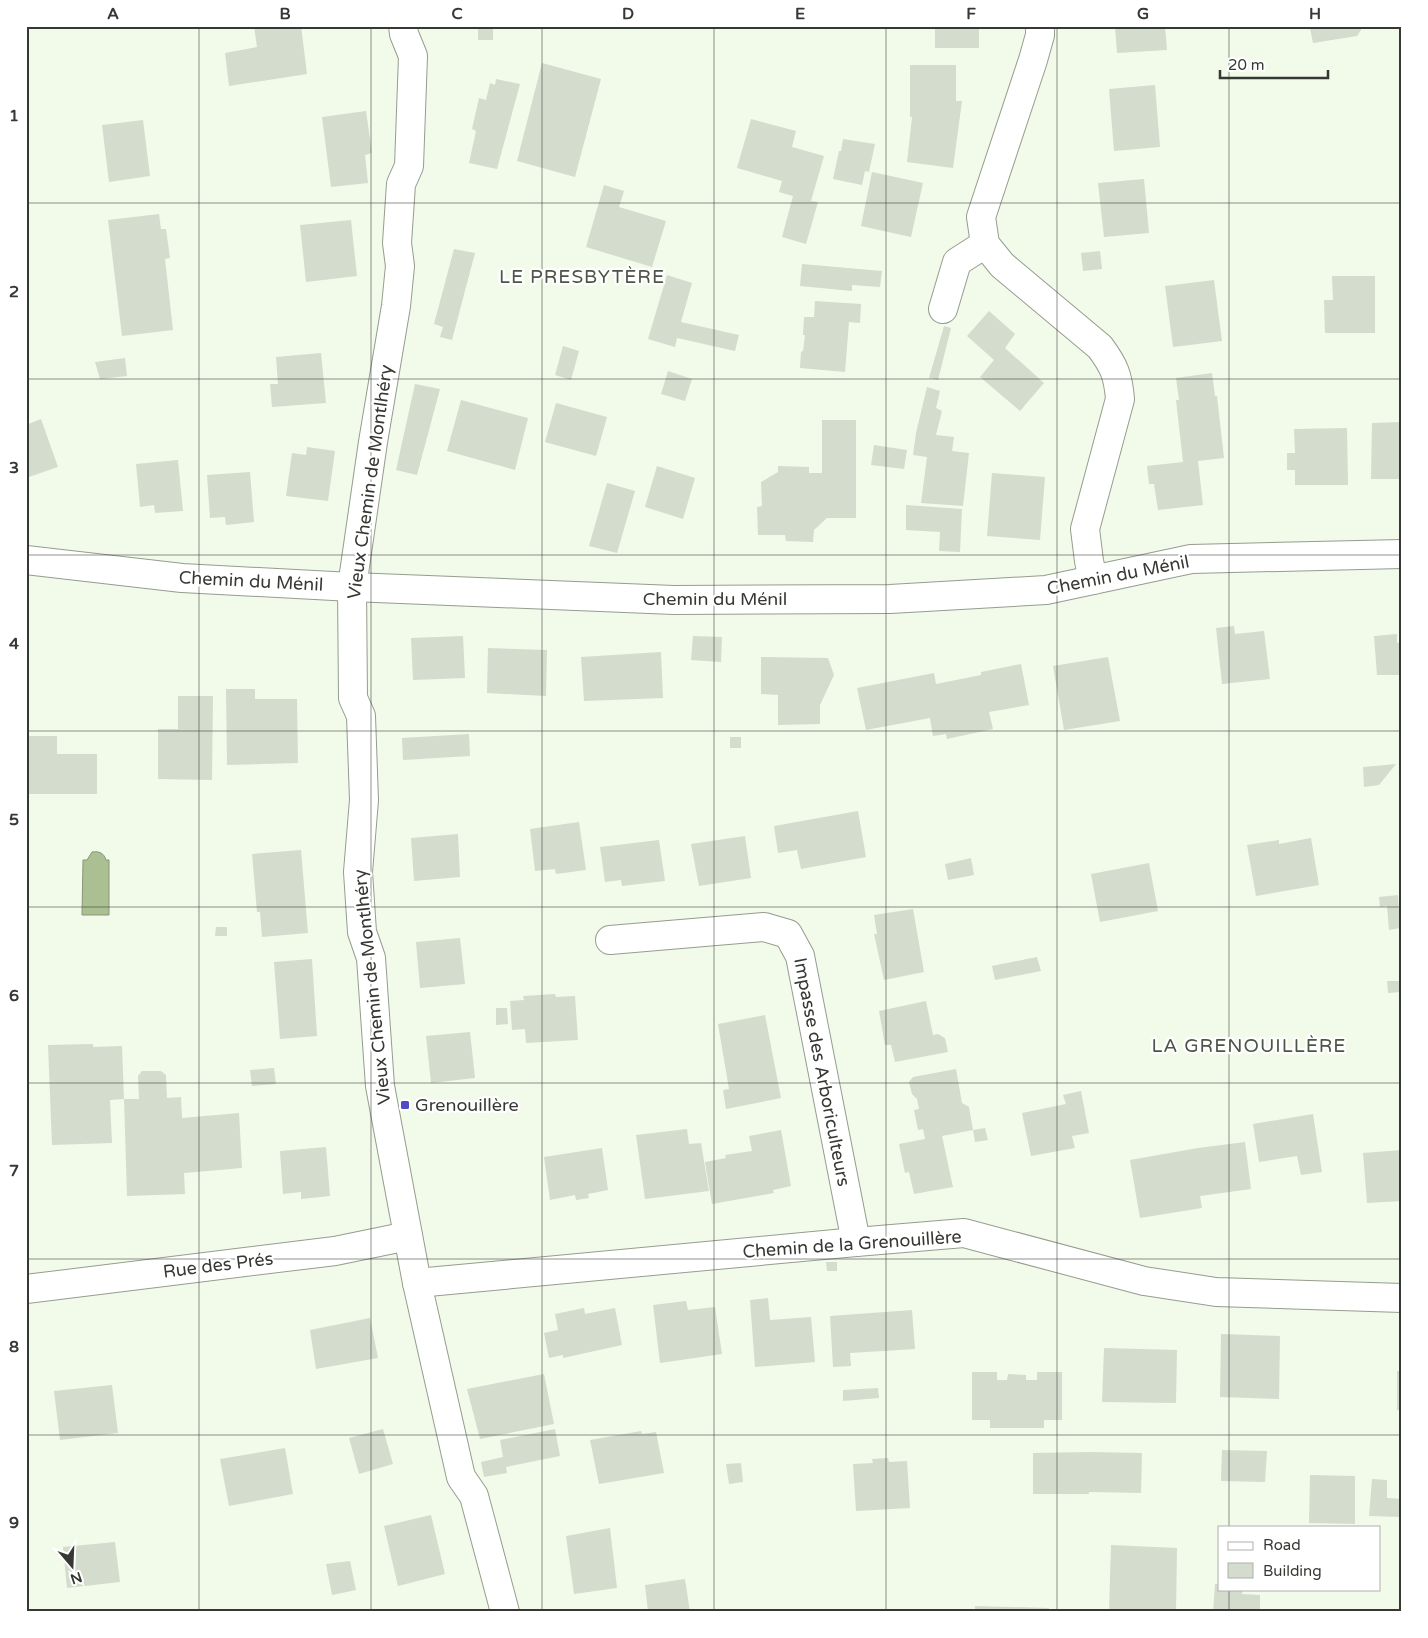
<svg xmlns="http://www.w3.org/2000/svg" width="1428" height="1638" font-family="'Varela Round',sans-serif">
	<rect width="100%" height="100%" fill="#f2faea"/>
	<path fill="#aac092" stroke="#879876" d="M92 852C99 851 104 853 106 860H109V915H82L83 860H87Z"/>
	<g fill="#d4dccd">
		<path d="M254 26H301L307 74 229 86 225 53 257 47Z"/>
		<rect x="478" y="26" width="15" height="14"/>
		<path d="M935 26H974V28L979 29V48H935Z"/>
		<path d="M1115 26H1165L1167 50 1117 53Z"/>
		<path d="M1308 26H1361V30L1357 36 1313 43 1310 28Z"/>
		<path d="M542 63 601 79 575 177 517 161Z"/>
		<path d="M910 65H956V101H962L953 168 907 162 912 117H910Z"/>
		<path d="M496 79 520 84 497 169 469 163 476 131 472 129 479 98 486 100 490 83 495 85Z"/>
		<path d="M1155 85 1160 147 1114 151 1109 89Z"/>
		<path d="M366 111 372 153 365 155 368 183 331 187 322 117Z"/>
		<path d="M751 119 796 131 792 147 824 156 811 201 818 202 806 244 782 237 793 196 779 192 782 181 737 168Z"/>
		<path d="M143 120 150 176 109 182 102 125Z"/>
		<path d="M843 139 875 144 869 172 865 171 862 185 833 179 839 151H841Z"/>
		<path d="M872 172 923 183 911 237 861 226Z"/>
		<path d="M1144 179 1149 233 1104 237 1098 183Z"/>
		<path d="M604 185 624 191 619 207 666 221 652 267 586 247Z"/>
		<path d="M159 214 161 229H166L170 258 165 259 173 330 122 336 108 220Z"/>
		<path d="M351 220 357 276 306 282 300 225Z"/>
		<path d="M454 249 475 253 452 340 440 337 443 327 434 324Z"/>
		<path d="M1100 251 1102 269 1083 271 1081 253Z"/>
		<path d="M802 264 882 271 880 287 852 285V291L800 286Z"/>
		<path d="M667 275 692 283 681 322 739 335 735 351 677 338 675 347 648 339Z"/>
		<path d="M1332 276H1375V333H1325L1324 300H1333Z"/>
		<path d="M1214 280 1222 341 1173 347 1165 286Z"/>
		<path d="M815 301 861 304 860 323 849 322 845 372 800 368 801 352 803 351 805 335H803L804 317H814Z"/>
		<path d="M989 311 1015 334 1005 348 1044 383 1020 411 980 377 994 360 967 336Z"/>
		<path d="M944 326 951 328 938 380 929 378Z"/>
		<path d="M563 346 579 351 571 380 555 375Z"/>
		<path d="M321 353 326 403 272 407 270 384H278L276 357Z"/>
		<path d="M125 358 127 376 100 379 95 362Z"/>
		<path d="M668 371 692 379 685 401 661 394Z"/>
		<path d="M1212 373 1215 396H1217L1224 458 1198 461 1203 505 1158 510 1154 484H1149L1147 466 1183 462 1176 400H1179L1176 378Z"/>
		<path d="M415 384 440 389 417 475 396 470Z"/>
		<path d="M927 387 940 391 936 408 942 411 936 435 954 437 952 451 969 453 963 506 921 503 927 457 913 455 916 433Z"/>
		<path d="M461 400 528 418 515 470 447 451Z"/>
		<path d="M556 403 607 417 596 456 545 442Z"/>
		<path d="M41 419 58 467 26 478V425Z"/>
		<path d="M822 420H856V518H827L814 530 813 542 786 541 785 535H758L757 507 762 506 761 482 778 472V466L809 467V473H822Z"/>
		<path d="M1402 422V479H1371L1372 423Z"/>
		<path d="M1347 428 1348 485H1295V470H1287V453H1295L1294 429Z"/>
		<path d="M874 445 907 450 904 469 871 465Z"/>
		<path d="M307 447 335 451 328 501 286 496 292 453 306 455Z"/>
		<path d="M178 460 183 511 155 513 154 505 140 507 136 464Z"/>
		<path d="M657 466 695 478 683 519 645 507Z"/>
		<path d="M250 472 254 522 226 525 225 517 210 518 207 475Z"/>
		<path d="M992 473 1045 477 1040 540 987 536Z"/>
		<path d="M607 483 635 491 617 553 589 546Z"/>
		<path d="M906 505 962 509 960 552 939 551 940 532 906 530Z"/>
		<path d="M1234 626 1235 634 1264 631 1270 679 1222 684 1216 628Z"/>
		<path d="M1397 634V643L1402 642V688H1400L1399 675H1377L1374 636Z"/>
		<path d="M463 636 465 678 413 680 411 638Z"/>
		<path d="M693 636 722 637 721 662 691 660Z"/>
		<path d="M488 648 547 650 546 696 487 693Z"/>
		<path d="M661 652 663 698 584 701 581 657Z"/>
		<path d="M761 657 828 658 834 675 820 705V724L778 725V695L761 694Z"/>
		<path d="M1108 657 1120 721 1064 730 1053 666Z"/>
		<path d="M1021 664 1029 705 989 712 993 729 947 739 946 734 933 736 930 718 866 730 857 688 934 673 936 684 981 675V672Z"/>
		<path d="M226 689H255V699H297L298 763 227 765Z"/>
		<path d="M178 696H213L212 780 158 779V729H178Z"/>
		<path d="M469 734 470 756 403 760 402 738Z"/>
		<path d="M26 736H57V754H97V794H26Z"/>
		<rect x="730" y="737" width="11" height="11"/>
		<path d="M1396 764 1379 785 1364 787 1363 767Z"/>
		<path d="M858 811 866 857 801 869 797 850 778 853 774 826Z"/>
		<path d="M579 822 586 870 556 874 555 869 535 871 530 829Z"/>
		<path d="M458 834 460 877 414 881 411 838Z"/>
		<path d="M745 836 751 878 699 886 691 844Z"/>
		<path d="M1311 838 1319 885 1256 896 1247 845 1279 840V844Z"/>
		<path d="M659 840 665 881 622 886 621 880 605 882 600 847Z"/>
		<path d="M301 850 308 933 262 937 260 912H257L252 854Z"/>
		<path d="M971 858 974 875 948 880 945 864Z"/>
		<path d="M1149 863 1158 911 1100 922 1091 874Z"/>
		<path d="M1398 895 1400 928 1389 930 1387 906 1380 907 1379 897Z"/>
		<path d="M913 909 924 972 884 980 874 934H877L874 915Z"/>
		<path d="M216 927H227V936H215Z"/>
		<path d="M460 938 465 984 420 988 416 942Z"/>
		<path d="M1037 957 1041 971 995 980 992 966Z"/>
		<path d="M312 959 317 1036 280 1039 274 962Z"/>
		<path d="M1387 981H1400L1401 992 1388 993Z"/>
		<path d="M555 994 556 997 575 996 578 1040 526 1043 525 1029 512 1030 510 1001 524 1000 523 996Z"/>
		<path d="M926 1001 933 1035 938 1034 945 1038 948 1052 895 1062 891 1045H885L879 1011Z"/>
		<path d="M496 1008H507L508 1024 496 1025Z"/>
		<path d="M765 1015 781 1098 726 1109 723 1090 729 1089 718 1024Z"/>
		<path d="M470 1032 475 1078 431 1083 426 1036Z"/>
		<path d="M93 1044V1047L122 1046 124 1099 110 1100 112 1143 52 1145 48 1045Z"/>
		<path d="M274 1068 276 1084 252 1086 250 1070Z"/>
		<path d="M956 1069 962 1103 969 1107 973 1130 942 1136 953 1187 914 1194 909 1172 905 1173 899 1144 925 1139 923 1129 918 1130 914 1110 919 1109 917 1099 912 1094 909 1082 913 1077Z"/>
		<path d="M142 1071H161L166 1075 167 1098 181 1097 182 1118 239 1113 242 1168 184 1173 185 1194 127 1196 124 1099H139L138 1076Z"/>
		<path d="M1081 1091 1089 1133 1072 1136 1075 1148 1031 1156 1022 1113 1066 1104 1063 1095Z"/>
		<path d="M1313 1114 1322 1172 1301 1175 1297 1156 1259 1162 1253 1124Z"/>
		<path d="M985 1128 988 1140 975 1142 973 1130Z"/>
		<path d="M687 1129 689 1144 701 1143 709 1191 645 1199 636 1135Z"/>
		<path d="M781 1130 791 1186 773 1190 774 1193 712 1204 705 1162 726 1158 725 1155 752 1151 749 1136Z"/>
		<path d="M1245 1142 1251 1189 1200 1196 1202 1208 1140 1218 1130 1160 1198 1148Z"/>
		<path d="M326 1147 330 1196 301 1199V1192L283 1194 280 1151Z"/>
		<path d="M602 1148 608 1190 588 1194 589 1198 576 1200 575 1195 550 1200 544 1157Z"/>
		<path d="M1402 1150V1201L1367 1203 1363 1153Z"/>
		<path d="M826 1262H837V1271H827Z"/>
		<path d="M768 1298 770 1320 811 1317 815 1362 755 1367 750 1300Z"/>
		<path d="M686 1301 688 1310 715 1307 722 1354 660 1363 653 1305Z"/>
		<path d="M584 1308 585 1314 615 1308 622 1345 563 1358V1355L549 1358 544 1333 558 1330 555 1314Z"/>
		<path d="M912 1310 915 1349 850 1353 851 1366 833 1367 830 1316Z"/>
		<path d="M370 1318 378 1358 316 1369 310 1330Z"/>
		<path d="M1221 1334 1280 1336 1279 1399 1220 1397Z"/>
		<path d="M1104 1348 1177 1350 1176 1403 1102 1402Z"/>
		<rect x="1397" y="1371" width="5" height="39"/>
		<path d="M972 1372H997V1380H1007L1008 1374 1026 1375V1380H1037V1372H1062V1420H1044V1428H990V1420H972Z"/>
		<path d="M544 1374 554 1424 480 1439 467 1389Z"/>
		<path d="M112 1385 118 1433 60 1440 54 1391Z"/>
		<path d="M878 1388 879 1398 843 1401V1390Z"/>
		<path d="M383 1429 393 1464 359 1474 349 1438Z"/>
		<path d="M555 1429 560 1456 506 1467 507 1473 484 1477 481 1462 503 1457 500 1440Z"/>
		<path d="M641 1431 642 1434 656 1432 664 1473 599 1484 590 1440Z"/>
		<path d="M285 1448 293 1494 229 1506 220 1459Z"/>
		<path d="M1222 1450 1267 1451 1265 1482 1221 1481Z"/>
		<path d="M1089 1452 1142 1453 1141 1493 1089 1492V1494H1033V1453Z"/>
		<path d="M888 1458 889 1462 907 1461 910 1508 856 1511 853 1464 873 1463 872 1459Z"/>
		<path d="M741 1463 743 1482 729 1484 726 1464Z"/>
		<path d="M1310 1475 1355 1476V1524L1309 1523Z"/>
		<path d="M1372 1479 1387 1480V1498L1402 1499V1517L1369 1516Z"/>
		<path d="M431 1515 445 1574 398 1586 384 1526Z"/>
		<path d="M610 1528 617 1588 574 1594 566 1536Z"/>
		<path d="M115 1542 120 1582 67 1588 63 1547Z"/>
		<path d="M1111 1545 1177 1548 1176 1612H1109Z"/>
		<path d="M350 1561 356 1590 332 1595 326 1564Z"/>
		<path d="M685 1579 690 1612H648L645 1585Z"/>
		<path d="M1215 1584H1219V1589H1243L1242 1594 1260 1595V1612H1213Z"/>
		<path d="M975 1606 1049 1608V1612H975Z"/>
		<path d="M603 1609 604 1612H588V1611Z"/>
	</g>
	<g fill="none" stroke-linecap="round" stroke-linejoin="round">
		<g stroke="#959d8e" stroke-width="30">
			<g id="minor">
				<path d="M403 26 404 34 413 56 409 166 401 184 397 243 400 266 396 306 373 442 352 587 353 698 361 716 364 800 358 872 362 932 371 958 380 1086 417 1283 461 1477 474 1496 505 1612"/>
				<path d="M1040 26V35L1033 60 981 217 985 244 1002 265 1100 347C1114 366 1118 375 1120 399L1085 529 1089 561 1093 580"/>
				<path d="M943 309 957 262 985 244"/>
				<path d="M26 560 182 578 352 587 674 600 890 599 1046 590 1191 559 1402 554"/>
				<path d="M610 940 764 927 788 934 800 956 856 1242"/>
				<path d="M417 1283 856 1242 964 1233 1144 1281 1216 1292 1402 1298"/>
				<path d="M26 1289 335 1251 408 1236"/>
			</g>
		</g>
		<use href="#minor" stroke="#fff" stroke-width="28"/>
	</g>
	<path fill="none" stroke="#363933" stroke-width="1" stroke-opacity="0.55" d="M199 26V1612M371 26V1612M542 26V1612M714 26V1612M886 26V1612M1057 26V1612M1229 26V1527M26 203H1402M26 379H1402M26 555H1402M26 731H1402M26 907H1402M26 1083H1402M26 1259H1402M26 1435H1402M1229 1589V1612"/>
	<rect fill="#514cc3" stroke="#fff" stroke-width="2" x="400" y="1100" width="10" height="10" rx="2.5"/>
	<g text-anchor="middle" stroke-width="4.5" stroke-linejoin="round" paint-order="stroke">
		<g font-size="18" fill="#363933" stroke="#fff">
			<text transform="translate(370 482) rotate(-82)" y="6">Vieux Chemin de Montlhéry</text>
			<text transform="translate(1118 575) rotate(-11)" y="6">Chemin du Ménil</text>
			<text transform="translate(251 581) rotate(3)" y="6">Chemin du Ménil</text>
			<text x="715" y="605">Chemin du Ménil</text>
			<text transform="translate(372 987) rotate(-96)" y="6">Vieux Chemin de Montlhéry</text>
			<text transform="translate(822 1072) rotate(79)" y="6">Impasse des Arboriculteurs</text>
			<text transform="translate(852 1244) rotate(-4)" y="6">Chemin de la Grenouillère</text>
			<text transform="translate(218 1265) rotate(-7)" y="6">Rue des Prés</text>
		</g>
		<g font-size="18" fill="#363933" stroke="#fff" text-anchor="start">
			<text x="415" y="1111">Grenouillère</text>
		</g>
		<g font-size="19" letter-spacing="1" fill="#4e5548" stroke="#fff">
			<text x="582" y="283">LE PRESBYTÈRE</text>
			<text x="1249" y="1052">LA GRENOUILLÈRE</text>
		</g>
	</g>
	<rect width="1428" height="1638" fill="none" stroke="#ffffff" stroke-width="55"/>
	<rect x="1218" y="1526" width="162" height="65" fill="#ffffff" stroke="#afb0ad"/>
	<rect x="1228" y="1542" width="25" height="8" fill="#ffffff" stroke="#afb0ad"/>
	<text x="1263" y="1550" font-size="15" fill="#363933">Road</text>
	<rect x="1228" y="1563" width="25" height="15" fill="#d4dccd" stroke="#afb0ad"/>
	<text x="1263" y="1576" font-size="15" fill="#363933">Building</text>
	<g transform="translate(72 1566) rotate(161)" stroke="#ffffff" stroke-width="4" paint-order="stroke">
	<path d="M0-4L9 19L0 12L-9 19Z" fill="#363933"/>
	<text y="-8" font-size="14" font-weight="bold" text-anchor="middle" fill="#363933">N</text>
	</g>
	<path d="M1220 70v8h108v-8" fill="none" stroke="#363933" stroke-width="2.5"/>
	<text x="1228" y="70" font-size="15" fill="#363933" stroke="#ffffff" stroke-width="4" paint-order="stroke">20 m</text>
	<rect x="28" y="28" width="1372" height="1582" fill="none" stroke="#363933" stroke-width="2"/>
	<g font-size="16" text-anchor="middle" font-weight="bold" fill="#363933">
		<text x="113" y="19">A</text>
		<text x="285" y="19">B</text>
		<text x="457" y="19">C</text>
		<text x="628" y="19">D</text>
		<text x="800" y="19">E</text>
		<text x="971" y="19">F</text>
		<text x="1143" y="19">G</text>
		<text x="1315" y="19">H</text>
		<text x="14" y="121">1</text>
		<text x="14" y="297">2</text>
		<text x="14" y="473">3</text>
		<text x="14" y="649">4</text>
		<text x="14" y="825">5</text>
		<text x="14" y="1001">6</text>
		<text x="14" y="1176">7</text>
		<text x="14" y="1352">8</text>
		<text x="14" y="1528">9</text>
	</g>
</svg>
